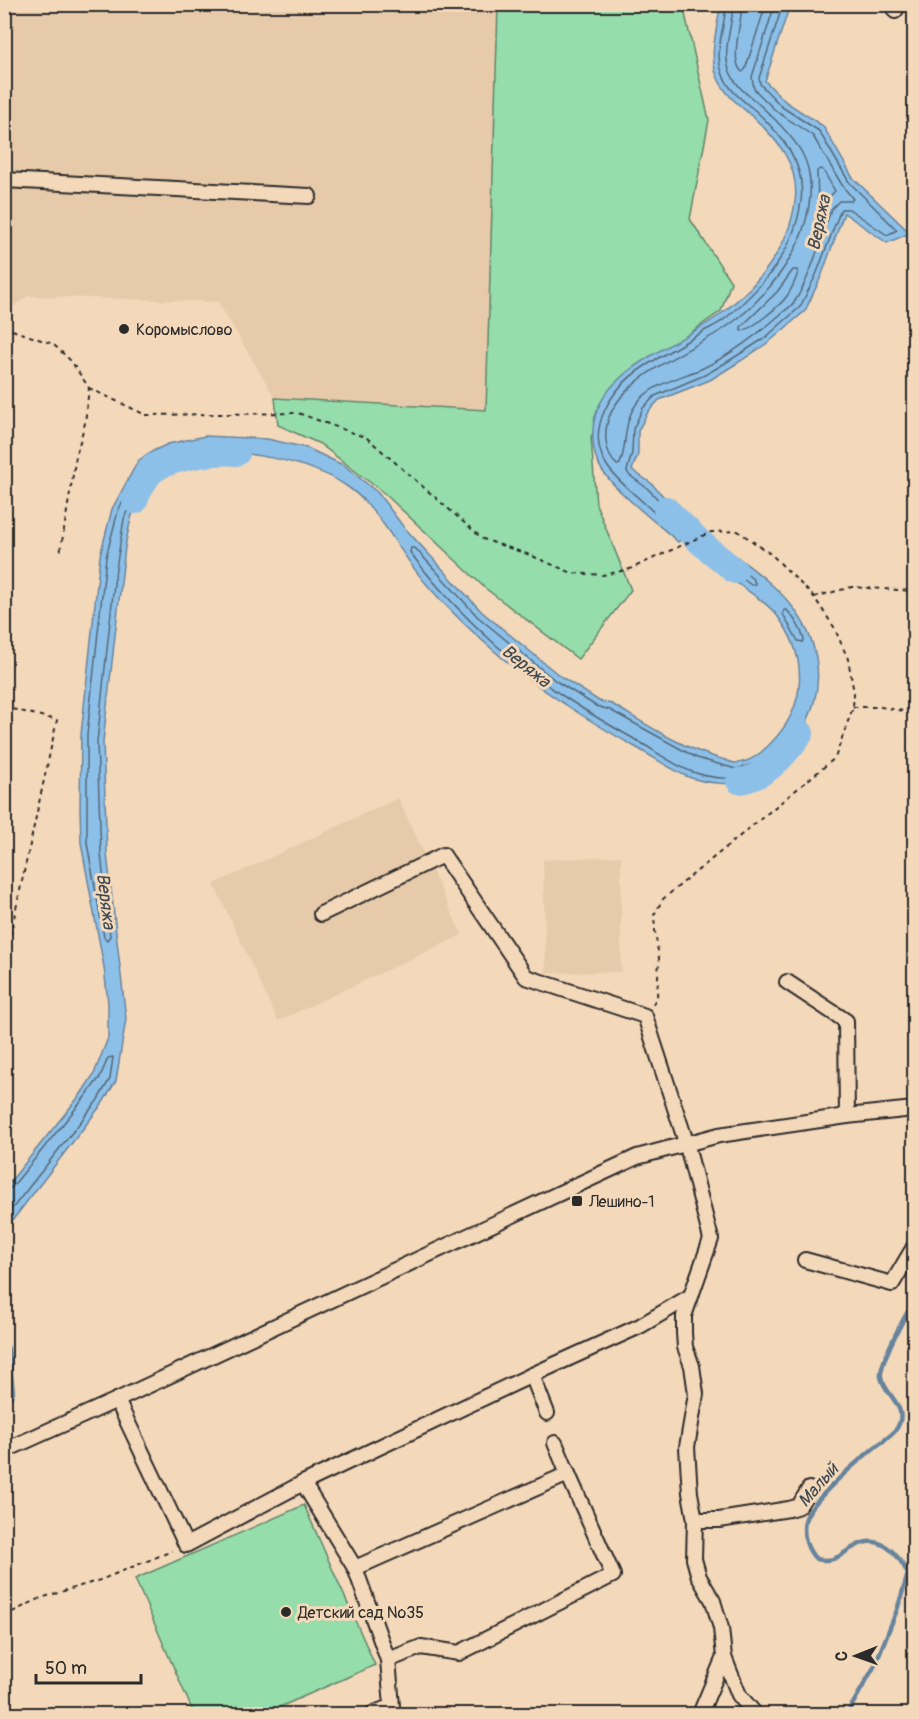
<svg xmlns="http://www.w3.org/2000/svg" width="919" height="1719" font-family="Pangolin,sans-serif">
	<rect width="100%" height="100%" fill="#f4d8ba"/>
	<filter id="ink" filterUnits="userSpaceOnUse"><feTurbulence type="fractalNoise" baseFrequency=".0167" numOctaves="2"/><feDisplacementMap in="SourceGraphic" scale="12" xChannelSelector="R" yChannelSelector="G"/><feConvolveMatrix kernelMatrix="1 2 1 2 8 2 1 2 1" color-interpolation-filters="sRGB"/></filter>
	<g filter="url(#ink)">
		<g fill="#e7caa9">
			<path d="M5 5H498L486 410 275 398 218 302 28 296 5 312Z"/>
			<path d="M398 798 462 935 278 1021 214 884Z"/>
			<path d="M621 856V972L546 973 543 860Z"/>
		</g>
		<g fill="#95ddab" stroke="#60846b" stroke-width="1.5">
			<path d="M498 5H683L709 120 690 219 731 282 721 311 617 385 591 437 596 504 631 590 578 659 485 588 385 494 320 444 278 425 275 398 486 410Z"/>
			<path d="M304 1505 375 1665 264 1714H194L135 1579Z"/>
		</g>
		<g fill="#8dc0e9" stroke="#66849d" stroke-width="1.5">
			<path d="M720 5H790L765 81 786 102 823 126 853 178 910 233 887 243 844 213 821 277 805 311 769 342 739 362 710 380 659 400 648 412 638 431V454L632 470 651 483 695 530 678 542C656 522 617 493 602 470 594 458 592 444 593 430 596 368 681 346 722 313 758 285 789 248 795 202 800 166 778 140 753 117 738 104 725 95 717 76 708 54 718 28 720 5Z"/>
			<path d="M205 436 267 439 307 448 345 466 378 493 402 525 482 612 560 676 599 701 612 704C646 724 680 747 718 758 723 759 730 762 735 763 750 763 761 753 770 744 808 706 809 655 775 613 762 598 744 589 728 577 719 570 710 561 701 553L718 542C744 563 775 583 795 610 839 670 815 740 756 778 742 788 702 783 686 776 669 768 653 757 637 748 586 719 536 688 492 649 468 628 444 605 423 580 397 549 379 507 345 485 311 462 242 448 201 454 185 457 168 464 152 470 136 493 130 520 125 547L103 742 107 854 126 1019 120 1056 116 1081 102 1104 5 1230V1188L81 1094 94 1074 108 1038V1003L104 967 81 843 80 808 81 735 100 556 112 509 138 461 149 453 168 444Z"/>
		</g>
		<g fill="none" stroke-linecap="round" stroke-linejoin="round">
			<g stroke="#526777" stroke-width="1.5">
				<path d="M726 4C725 27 714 50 722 72 728 91 743 100 757 112 783 137 806 164 801 201 795 250 764 286 727 317 721 323 712 327 704 331 683 344 662 355 642 368 611 389 585 429 606 464 615 479 631 491 644 503 655 513 666 525 678 533L684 530V526L647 488 629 475 627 471 632 453 633 429 643 408 655 396 707 374 735 357 765 338 800 307 816 275 841 209H849L887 235 897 230 849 182 819 131 782 107 760 84 759 78 783 4"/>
				<path d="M733 4C733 26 721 51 730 72 737 89 751 96 763 108 777 121 793 137 802 153 819 184 807 230 790 258 776 282 752 309 729 325 691 353 600 382 606 441 607 450 610 459 617 465L620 464C628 443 622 423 637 403 652 384 679 378 701 369 730 356 757 335 781 314 785 310 791 307 794 302 811 279 821 235 832 208L839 201H851L853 199 842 185 813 136 776 111 754 89 752 77 775 4"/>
				<path d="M742 4C742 22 729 60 742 72L745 70 766 4"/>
				<path d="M820 169 823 170 835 191 821 205 818 203 817 171Z"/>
				<path d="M793 270H797L798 273C795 281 792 289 787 296 781 305 751 330 741 331V327L777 292Z"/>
				<path d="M129 494 132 498 124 519 115 575 97 742 101 854 110 936 107 940 104 937 87 843V735L106 557 118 511 126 495Z"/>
				<path d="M411 548H415L478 617 556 681 596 706 610 710 697 758 736 769 757 763 760 765 759 768C742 783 711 779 690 771 674 765 658 753 643 744 591 715 540 684 496 645 465 617 435 586 410 552Z"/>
				<path d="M716 550 754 580 755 584 751 585 714 557 713 553Z"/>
				<path d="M784 610H787C794 618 801 629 804 639L803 642 798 641 783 614Z"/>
				<path d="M4 1190 12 1187 85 1097 100 1077 108 1058 113 1057 110 1079 97 1101 4 1219"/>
			</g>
			<g stroke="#66849d" stroke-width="4.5">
				<path d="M4 1344 8 1348 13 1392 4 1409"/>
				<path d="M847 1714 874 1667 897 1610 908 1574C898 1553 880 1533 856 1546 839 1554 838 1563 816 1559 807 1550 802 1535 805 1521 810 1501 857 1462 874 1448 880 1443 890 1437 895 1431 912 1408 885 1396 881 1377 879 1364 905 1314 914 1303"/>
			</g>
			<g stroke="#8dc0e9" stroke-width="26">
				<path d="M135 501C138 492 143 483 148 476 161 458 216 451 237 453"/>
				<path d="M666 509 700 542 735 571"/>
				<path d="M739 781C766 778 786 754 801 733"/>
			</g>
			<g stroke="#2b2b2b" stroke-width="18">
				<g id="minor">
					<path d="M895 11 899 4"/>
					<path d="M4 180 309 196"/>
					<path d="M321 914 443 855 526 977 645 1016 686 1142 711 1239 691 1296 640 1326 532 1375 547 1413"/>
					<path d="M787 982 846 1021 847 1116"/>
					<path d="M805 1260 892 1284 914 1247"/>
					<path d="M691 1296 684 1316V1333L685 1347 692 1366 696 1394 687 1447 690 1493 695 1520 694 1559 699 1577 713 1601 721 1628 724 1657 700 1714"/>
					<path d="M117 1400 186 1545 303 1483 355 1568 388 1660 392 1706 372 1714"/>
					<path d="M555 1443 568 1474"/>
					<path d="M4 1448 8 1449 117 1400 637 1157 719 1135 847 1116 914 1109"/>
					<path d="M303 1483 532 1375"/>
					<path d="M695 1520H719L789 1509 799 1506 809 1489"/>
					<path d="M355 1568 568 1474 613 1575 459 1653 421 1647 388 1660"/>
					<path d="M724 1657 739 1695 755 1714"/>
				</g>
			</g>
			<g stroke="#2b2b2b" stroke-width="2" stroke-dasharray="4.5 4.5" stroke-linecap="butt">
				<path d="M4 334 12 330 53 344 71 361 89 388 85 423 76 456 60 554"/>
				<path d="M89 388 146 415 298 413 367 438 483 539 530 555 572 573 603 575 630 569 711 532 738 531 772 555 814 597 834 627 848 659 854 693 853 707 835 758 663 899 654 915 655 931 659 958 657 997 653 1004"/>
				<path d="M814 597 852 587 914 591"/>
				<path d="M4 707 57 720 4 964"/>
				<path d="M853 707H881L914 713"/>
				<path d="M4 1616 41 1598 100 1580 172 1551"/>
			</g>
			<use href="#minor" stroke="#f4d8ba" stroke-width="14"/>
		</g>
	</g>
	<g fill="#2b2b2b" stroke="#f4d8ba" stroke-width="2">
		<circle cx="124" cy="329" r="6"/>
		<rect x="571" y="1195" width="12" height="12" rx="3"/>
		<circle cx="286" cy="1612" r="6"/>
	</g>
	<g text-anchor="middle" stroke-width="6" stroke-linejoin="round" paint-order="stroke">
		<g font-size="16" fill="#2b2b2b" stroke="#f4d8ba" text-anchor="start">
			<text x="136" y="335">Коромыслово</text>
			<text x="589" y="1207">Лешино-1</text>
			<text x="298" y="1618">Детский сад №35</text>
		</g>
		<g font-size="18" font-style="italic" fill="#3f4951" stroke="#f4d8ba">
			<text transform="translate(819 223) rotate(-78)" y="6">Веряжа</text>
			<text transform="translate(526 666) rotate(39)" y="6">Веряжа</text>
			<text transform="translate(106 901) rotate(83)" y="6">Веряжа</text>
			<text transform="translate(818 1485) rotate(-49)" y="6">Малый</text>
		</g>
	</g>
	<rect width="919" height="1719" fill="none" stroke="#f4d8ba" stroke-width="24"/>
	<rect x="12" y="12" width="895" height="1695" fill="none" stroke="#2b2b2b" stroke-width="2" filter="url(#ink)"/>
	<g transform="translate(856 1656) rotate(269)" stroke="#f4d8ba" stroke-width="4.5" paint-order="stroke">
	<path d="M0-4.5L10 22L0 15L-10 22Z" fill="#2b2b2b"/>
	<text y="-9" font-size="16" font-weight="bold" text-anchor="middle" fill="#2b2b2b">С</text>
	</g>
	<path d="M36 1674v9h105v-9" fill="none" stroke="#2b2b2b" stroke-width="3"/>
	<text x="45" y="1674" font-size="18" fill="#2b2b2b" stroke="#f4d8ba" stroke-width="4.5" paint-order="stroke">50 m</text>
</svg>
